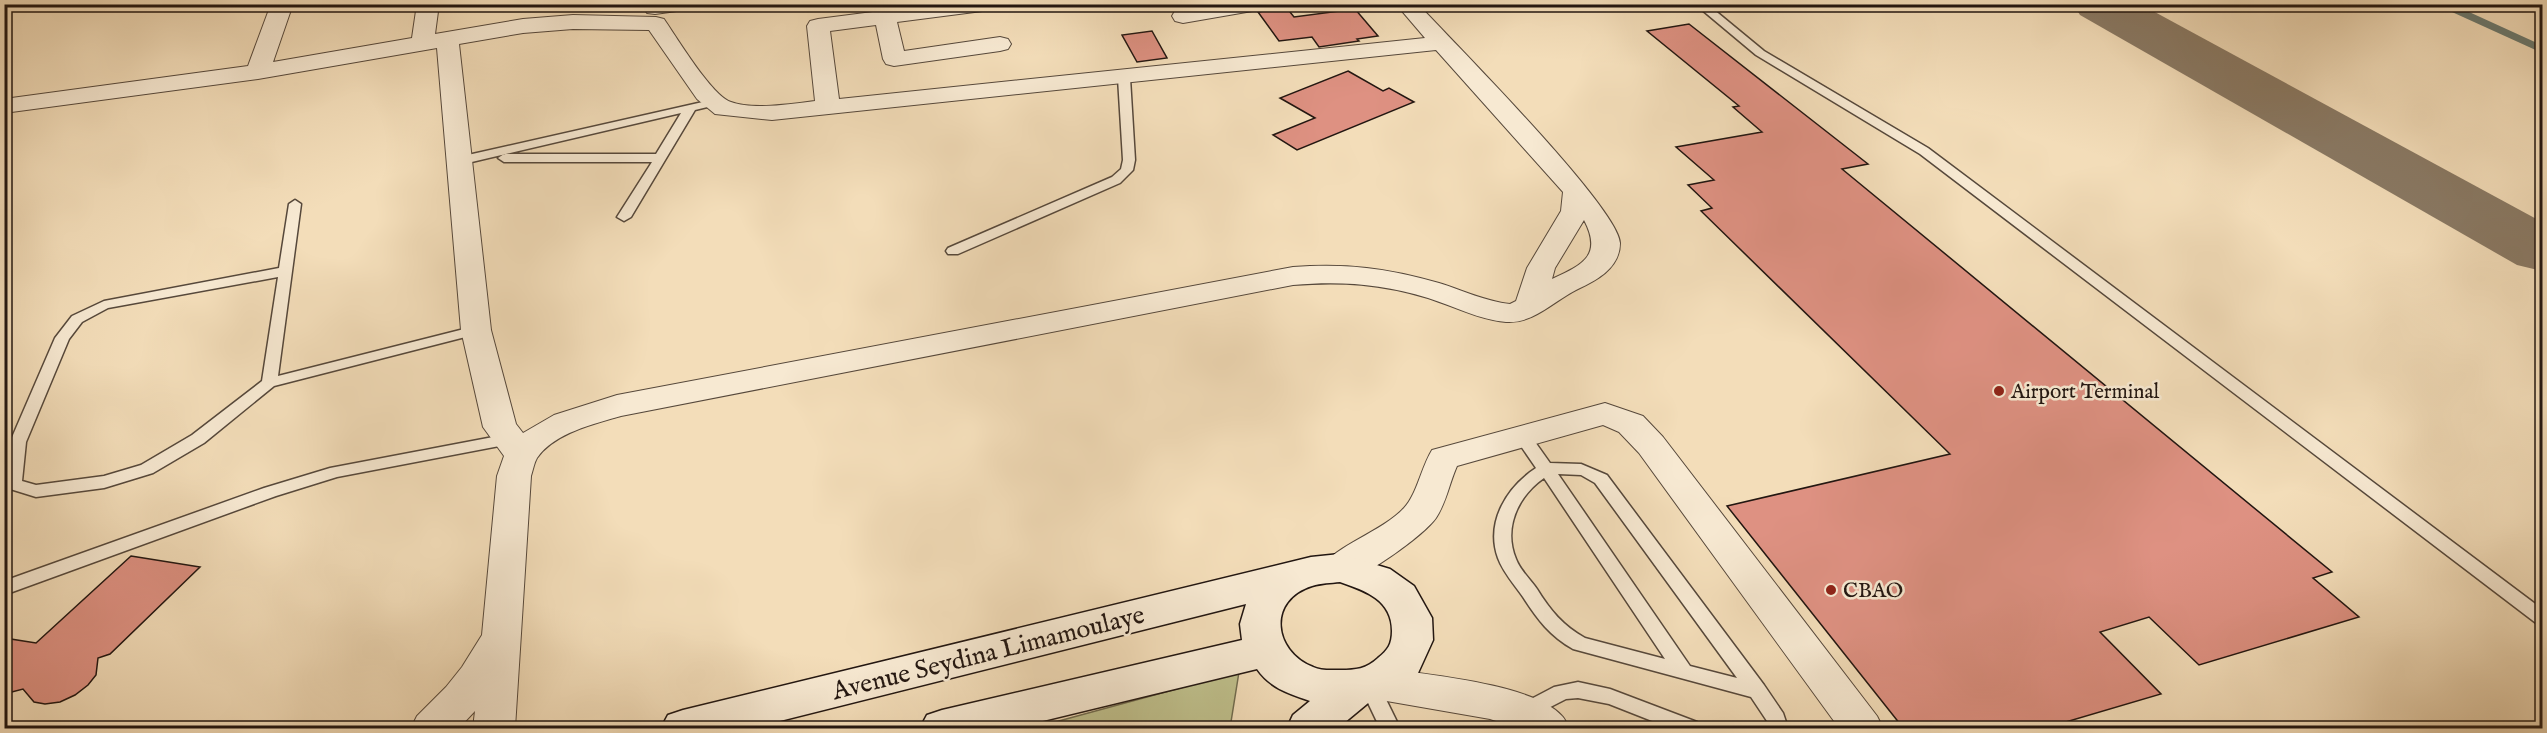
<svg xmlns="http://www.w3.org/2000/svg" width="2547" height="733" font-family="'IM FELL English',serif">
	<rect width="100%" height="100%" fill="#f3ddb9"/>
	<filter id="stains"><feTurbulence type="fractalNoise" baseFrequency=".00333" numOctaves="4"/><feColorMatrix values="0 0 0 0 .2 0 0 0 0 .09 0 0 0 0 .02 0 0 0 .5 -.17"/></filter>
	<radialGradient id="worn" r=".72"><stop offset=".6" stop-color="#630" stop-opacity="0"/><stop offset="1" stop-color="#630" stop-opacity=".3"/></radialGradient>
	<path fill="#bfc08c" stroke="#706b4e" stroke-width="1.5" d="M1239 672 1230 728H1033Z"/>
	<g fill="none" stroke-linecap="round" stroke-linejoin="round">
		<path stroke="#6b7a70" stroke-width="7" d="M2443 4 2542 49"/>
		<path fill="#8a7a65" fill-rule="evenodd" d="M2073 4H2140L2542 222V271L2517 265 2080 15Z"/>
	</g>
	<g fill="#de9182" stroke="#221611" stroke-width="1.5">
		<path d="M1286 7 1294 17 1355 9 1378 36 1357 39 1359 41 1319 47 1312 37 1279 41 1258 12Z"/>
		<path d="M1689 24 1868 164 1842 169 2332 572 2313 578 2359 617 2199 665 2149 617 2100 632 2161 694 2042 729H1904L1727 506 1950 454 1701 211 1712 208 1688 185 1714 180 1676 147 1762 132 1733 107 1739 106 1647 31Z"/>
		<path d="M1152 31 1167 58 1137 62 1122 35Z"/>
		<path d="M1348 71 1383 91 1389 88 1414 102 1297 150 1273 135 1315 118 1280 98Z"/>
		<path d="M131 556 200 567 110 654 98 658 96 675 88 685 75 695 60 702 45 704 34 702 23 689 4 694V638L36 643Z"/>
	</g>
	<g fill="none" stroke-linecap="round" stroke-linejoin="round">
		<g stroke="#56483b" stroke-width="3">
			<g id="lane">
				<path d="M1695 4H1707L1764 51 1928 148 2542 609V625L2536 623 1920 154 1756 55Z"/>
				<path d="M1124 75 1130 78 1135 160 1133 170 1120 183 958 254H948L946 251 948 248 1112 177 1121 169 1123 160 1118 78Z"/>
				<path d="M716 99 720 100V104L695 110 631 217 624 221 617 217 652 162H504L498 158 504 154H656L681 113 459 165 453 161 459 157Z"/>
				<path d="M295 200 301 204 278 376 476 326 483 330 481 333 274 386 204 443 153 473 104 488 36 497 7 488 5 484 10 442 55 338 72 316 104 301 279 268 289 204ZM278 277 262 381 192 435 141 465 104 476 36 485 22 481 26 442 69 339 82 322 108 308Z"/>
				<path d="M1522 431 1528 432 1550 463 1581 464 1607 475 1764 685 1783 713 1788 728H1768L1767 721 1751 697 1573 649C1550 636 1537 619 1523 597 1514 584 1503 572 1498 558 1485 522 1507 487 1536 468L1514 436 1516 432ZM1558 474 1581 475 1595 483 1737 678 1690 666ZM1544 478 1665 659 1585 638C1563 626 1550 610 1537 589 1530 579 1520 570 1516 559 1503 528 1518 496 1544 478Z"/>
				<path d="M509 434 515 435 517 439 515 443 337 477 276 496 4 595V581L264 488 330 468Z"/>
				<path d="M1369 676 1376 679 1400 728H1380L1359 684 1362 679Z"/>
				<path d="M1578 682 1610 689 1697 722 1700 728H1670L1609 704 1578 698 1566 699 1525 720 1518 718 1515 712 1518 706 1554 687Z"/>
			</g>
		</g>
		<g stroke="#56483b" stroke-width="2">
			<g id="street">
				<path d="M271 4H293L273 62 412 38 417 4H439L435 34 523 19 573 15 656 17 664 19C677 38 712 96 731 102 752 110 793 104 815 101L807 26 810 21 818 19 935 4H1000L998 9 990 10 897 22 904 51 1000 37 1008 39 1011 44 1008 49 1000 51 894 66 886 64 883 59 876 25 830 31 839 99 1425 38 1396 4H1418C1451 40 1619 208 1620 243 1620 269 1595 281 1576 290 1554 301 1533 324 1506 322 1480 320 1453 306 1428 298 1381 284 1342 281 1293 285L621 416C594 424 554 433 537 458 534 463 533 470 531 476L515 728H473L475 711 459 728H411L417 716 446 687 462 667 482 635 497 476 504 456 483 427 461 330 437 48 258 79 4 113V99L248 66ZM573 29 649 30 697 99 715 114 772 120 1436 50 1563 192 1561 211 1527 268 1516 301 1510 304C1487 302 1462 290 1439 283 1388 268 1346 263 1293 267L617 395 554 415 523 433 516 424 491 330 459 44 523 33ZM1584 220C1603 256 1582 265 1552 279L1555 268Z"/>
				<path d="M647 4H693L691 9 655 14 647 13 644 8Z"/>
				<path d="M1214 4H1268L1266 9 1258 10 1183 23 1175 21 1172 16 1175 11Z"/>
				<path d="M1605 403 1643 416 1663 437 1877 716 1883 728H1839L1639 453 1619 432 1603 425 1457 466C1449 484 1447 501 1436 518 1424 535 1361 581 1340 582 1336 582 1331 579 1327 578L1321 568C1333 547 1383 531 1404 508 1417 494 1421 468 1432 450Z"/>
				<path d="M1375 667C1420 674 1533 683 1562 716 1565 719 1567 724 1569 728H1517L1490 719 1375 699 1361 694 1355 683 1361 672Z"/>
			</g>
		</g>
		<g stroke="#221611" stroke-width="3">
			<path id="secondary" d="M1340 554 1390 569 1414 586 1432 618 1433 640 1418 673 1400 689 1373 699 1338 728H1287L1293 715 1310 701C1289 694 1270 688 1257 669L1014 728H920L927 715 942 710 1242 640 1240 624 1246 604 752 728H661L668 715 683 710 1311 557ZM1340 582C1366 591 1392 600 1392 631 1392 644 1388 650 1378 658 1366 669 1356 670 1340 670 1331 670 1321 671 1313 667 1273 651 1267 600 1312 586 1321 583 1331 583 1340 582Z"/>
		</g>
		<use href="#lane" fill="#f7e9d2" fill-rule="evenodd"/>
		<use href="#street" fill="#f7e9d2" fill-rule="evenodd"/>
		<use href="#secondary" fill="#f7e9d2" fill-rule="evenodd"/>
	</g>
	<g fill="#8f2418" stroke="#f7e9d2" stroke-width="2">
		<circle cx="1999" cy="391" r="6"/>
		<circle cx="1831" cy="590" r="6"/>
	</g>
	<g text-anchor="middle" stroke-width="5" stroke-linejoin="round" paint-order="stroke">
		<g font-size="21" fill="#221611" stroke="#f7e9d2" text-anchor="start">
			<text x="2011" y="398">Airport Terminal</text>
			<text x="1843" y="597">CBAO</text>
		</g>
		<g font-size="26" fill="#221611" stroke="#f7e9d2">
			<text transform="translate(988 652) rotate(-14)" y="9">Avenue Seydina Limamoulaye</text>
		</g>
	</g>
	<rect width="2547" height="733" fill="none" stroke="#f3ddb9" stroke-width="24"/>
	<rect x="6" y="6" width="2535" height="721" fill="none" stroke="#221611" stroke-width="3"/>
	<rect x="12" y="12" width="2523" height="709" fill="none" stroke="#221611" stroke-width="1.5"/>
	<rect width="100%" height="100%" filter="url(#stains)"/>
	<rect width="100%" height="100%" fill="url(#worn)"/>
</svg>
